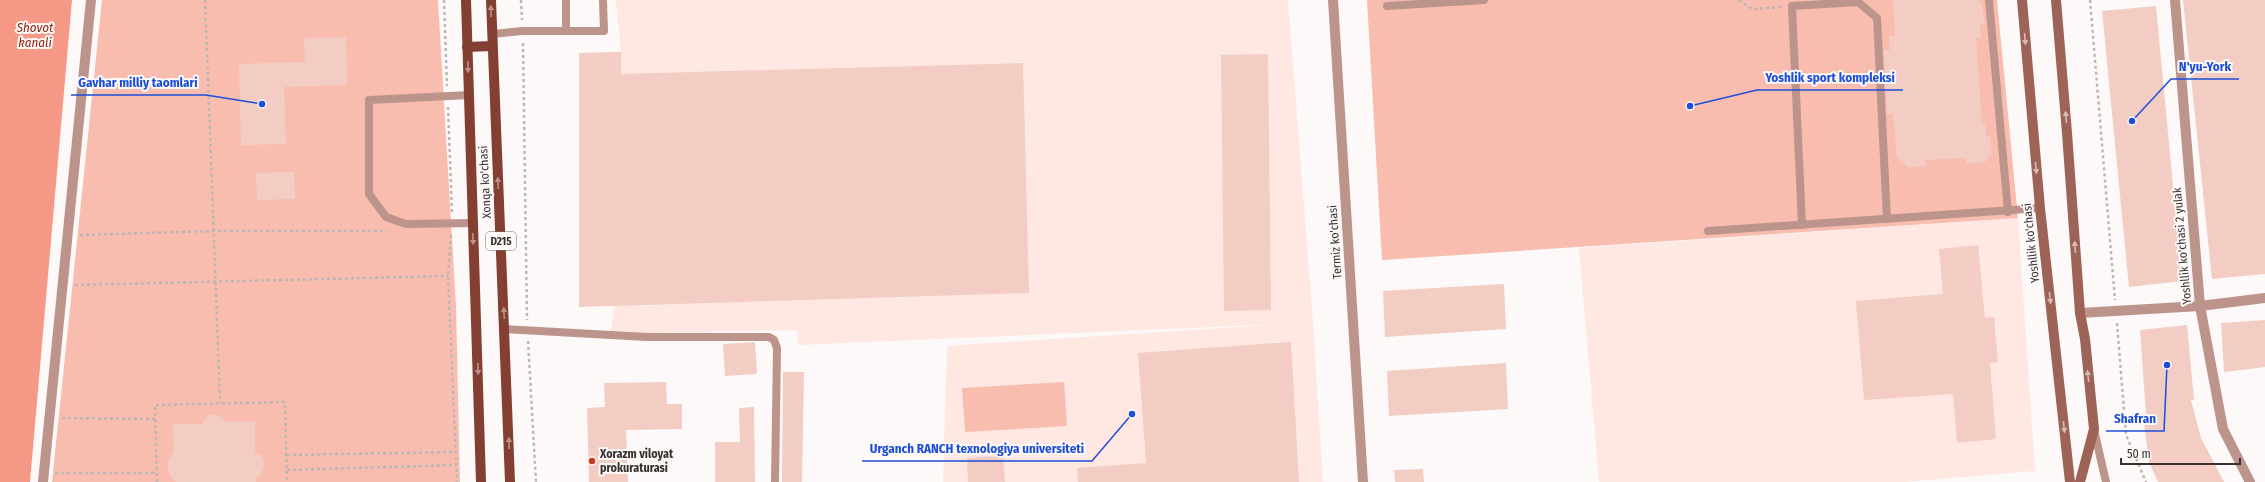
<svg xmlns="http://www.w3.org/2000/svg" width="2265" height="482" font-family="'Fira Sans Condensed',sans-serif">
	<rect width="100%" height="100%" fill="#fdf9f8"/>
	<g fill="#ffe7e2">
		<path d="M616 0H1288L1313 322 1323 482H943L947 346 1284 324 798 345 797 330 610 334 615 305 580 169 579 53 621 52Z"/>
		<path d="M2018 218 2035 471 1905 482H1599L1579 248Z"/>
	</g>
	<g fill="#f9bdb0">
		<path d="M102 0H438L456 306 460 482H52Z"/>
		<path d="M1367 0H1997L2018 218 1382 260Z"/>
		<path d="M1064 382 1067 426 965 432 962 388Z"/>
	</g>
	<path fill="#f59885" d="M0 0H72L30 482H0Z"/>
	<g fill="#f3ccc4">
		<path d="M1893 0H1978L1982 5 1984 24H1980L1981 38H1976L1982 123H1985L1986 136H1990L1992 153 1985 162 1966 164V158L1926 160V166L1908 167 1897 157 1893 114H1887L1884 50H1890L1889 36H1895Z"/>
		<path d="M2183 0H2265V274L2212 279Z"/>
		<path d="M2156 6 2182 281 2129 287 2102 11Z"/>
		<path d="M346 37 347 85 284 87 286 144 241 145 239 64 305 62 304 38Z"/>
		<path d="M621 52V74L1023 63 1029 293 579 307V53Z"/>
		<path d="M1268 54 1271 310 1224 311 1221 55Z"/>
		<path d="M294 172 295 199 257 200 256 173Z"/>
		<path d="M1978 245 1985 318 1994 317 1998 362 1990 363 1996 439 1957 443 1953 394 1864 400 1856 301 1943 294 1939 249Z"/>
		<path d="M1504 284 1506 329 1385 337 1383 291Z"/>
		<path d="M2265 320V367L2224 372 2221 323Z"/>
		<path d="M2187 325 2194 400H2191L2201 438 2224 482H2158L2149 462 2143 415H2146L2140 330Z"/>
		<path d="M755 342 757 374 725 376 723 344Z"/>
		<path d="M1291 342 1299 482H1078L1077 468 1146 463 1138 353Z"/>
		<path d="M1506 363 1508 409 1389 416 1387 371Z"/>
		<path d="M783 372H804L802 482H782Z"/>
		<path d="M666 382 667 404H682V429L626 430 628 482H589L587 408 605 407 604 383Z"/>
		<path d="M754 407 755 482H715V442H740L739 408Z"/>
		<path d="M216 414 227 422 255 421V452L262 456 264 463 261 474 256 478V482H176L170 476 168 468 169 460 174 451 173 424H202L209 415Z"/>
		<path d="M1003 456 1005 482H968L967 458Z"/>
		<path d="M1423 469 1424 482H1395L1394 470Z"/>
	</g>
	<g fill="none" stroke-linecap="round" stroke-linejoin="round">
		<g stroke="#bcb6b5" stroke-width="2.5" stroke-dasharray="3 3" stroke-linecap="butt">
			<path d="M205 0 220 403"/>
			<path d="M444 0 447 86"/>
			<path d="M521 0 522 20"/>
			<path d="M1739 0 1752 9 1782 7"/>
			<path d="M2090 0 2115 300"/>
			<path d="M523 43 527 320"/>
			<path d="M448 107 452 212"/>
			<path d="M80 235 214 231H387"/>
			<path d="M451 235 448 276 457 482"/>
			<path d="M75 285 448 276"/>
			<path d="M2117 323 2126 435 2146 482"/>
			<path d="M528 341 536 482"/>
			<path d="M62 418 156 419"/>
			<path d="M287 455 456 452"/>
			<path d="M287 470 456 465"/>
			<path d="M55 473H157"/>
			<path d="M157 482 155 405 285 402 287 482"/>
		</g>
		<g stroke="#bd948b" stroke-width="8">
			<path d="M566 0V31"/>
			<path d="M1989 0 2008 212"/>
			<path d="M1387 6 1484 0"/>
			<path d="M492 34 522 31H604L603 0"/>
			<path d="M469 95 369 100V194L386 217 406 224 473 223"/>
			<path d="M1802 225 1792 6 1858 2 1877 18 1887 219"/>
			<path d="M1708 231 2040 208"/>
			<path d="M505 329 647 337H769L774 340 777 348 775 482"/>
			<path d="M2094 430 2106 482"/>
		</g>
		<path stroke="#bd948b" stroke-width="10" d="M43 482 91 0"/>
		<g stroke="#bd948b" stroke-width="10">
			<path d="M1333 0 1363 482"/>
			<path d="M2175 0 2200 306 2223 429 2250 482"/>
			<path d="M2080 313 2200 306 2265 298"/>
		</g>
		<g stroke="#9d6356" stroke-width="10">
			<path d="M2022 0 2040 208 2070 482"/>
			<path d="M2056 0 2067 133 2080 313 2085 339 2094 429 2080 482"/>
		</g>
		<g stroke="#833f31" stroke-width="10">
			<path d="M466 0 481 482"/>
			<path d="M491 0 510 482"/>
			<path d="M467 47 492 46"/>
		</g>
	</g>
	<defs><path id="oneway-solid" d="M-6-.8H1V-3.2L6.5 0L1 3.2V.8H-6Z"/></defs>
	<g fill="#ba938b">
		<use href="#oneway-solid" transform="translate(491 11) rotate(-92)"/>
		<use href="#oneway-solid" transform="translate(468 67) rotate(89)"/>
		<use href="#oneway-solid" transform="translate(498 183) rotate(-93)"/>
		<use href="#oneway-solid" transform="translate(473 239) rotate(88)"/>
		<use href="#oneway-solid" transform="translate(504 313) rotate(-93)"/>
		<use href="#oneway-solid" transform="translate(478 369) rotate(88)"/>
		<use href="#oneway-solid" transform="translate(509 443) rotate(-92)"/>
	</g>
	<g fill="#d7bdb7">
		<use href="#oneway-solid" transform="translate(2025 39) rotate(85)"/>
		<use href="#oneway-solid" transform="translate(2066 117) rotate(-95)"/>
		<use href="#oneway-solid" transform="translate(2036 168) rotate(85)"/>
		<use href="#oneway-solid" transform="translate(2075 247) rotate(-94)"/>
		<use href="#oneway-solid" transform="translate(2050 298) rotate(84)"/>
		<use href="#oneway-solid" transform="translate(2088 376) rotate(-96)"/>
		<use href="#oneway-solid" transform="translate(2064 427) rotate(84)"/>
	</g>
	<circle fill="#c43920" stroke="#fdf9f8" stroke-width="1.5" cx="592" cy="461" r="4"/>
	<g text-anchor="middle" stroke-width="4" stroke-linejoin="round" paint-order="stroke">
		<rect fill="#fdf9f8" stroke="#736c6b" stroke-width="1" x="486" y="232" width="30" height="18" rx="3"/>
		<g font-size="11" font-weight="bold" fill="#38302e">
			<text x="501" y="245">D215</text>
		</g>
		<g font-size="12" fill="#38302e" stroke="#fdf9f8">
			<text transform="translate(485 182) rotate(-93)" y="4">Xonqa ko'chasi</text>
			<text transform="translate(1335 242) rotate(-94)" y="4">Termiz ko'chasi</text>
			<text transform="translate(2031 243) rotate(-96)" y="4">Yoshllik ko'chasi</text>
			<text transform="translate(2182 246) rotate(-95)" y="4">Yoshllik ko'chasi 2 yulak</text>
		</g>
		<g font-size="12" font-weight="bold" fill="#38302e" stroke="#fdf9f8" text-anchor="start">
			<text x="600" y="458">Xorazm viloyat<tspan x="600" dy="14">prokuraturasi</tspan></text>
		</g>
		<g font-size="13" font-style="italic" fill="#8e2410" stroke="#fdf9f8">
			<text x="35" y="32">Shovot<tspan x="35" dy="15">kanali</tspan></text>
		</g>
	</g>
	<path fill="none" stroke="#1d4ed8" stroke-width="1.5" d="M2132 121L2171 79H2239M1690 106L1757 90H1903M262 104L206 95H71M2167 365L2164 431H2106M1132 414L1092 461H862"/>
	<g fill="#1d4ed8" stroke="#fdf9f8" stroke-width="1.5">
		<circle cx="2132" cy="121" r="4"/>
		<circle cx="1690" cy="106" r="4"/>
		<circle cx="262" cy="104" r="4"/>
		<circle cx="2167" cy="365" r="4"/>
		<circle cx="1132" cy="414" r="4"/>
	</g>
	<g font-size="13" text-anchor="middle" font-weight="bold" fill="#1d4ed8" stroke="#fdf9f8" stroke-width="4" stroke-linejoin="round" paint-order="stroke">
		<text x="2205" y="71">N'yu-York</text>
		<text x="1830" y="82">Yoshlik sport kompleksi</text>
		<text x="138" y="87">Gavhar milliy taomlari</text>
		<text x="2135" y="423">Shafran</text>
		<text x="977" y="453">Urganch RANCH texnologiya universiteti</text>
	</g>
	<path d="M2121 458v6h119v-6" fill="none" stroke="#38302e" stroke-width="2"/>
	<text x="2127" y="458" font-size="12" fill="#38302e" stroke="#fdf9f8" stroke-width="3" paint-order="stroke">50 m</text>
</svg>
